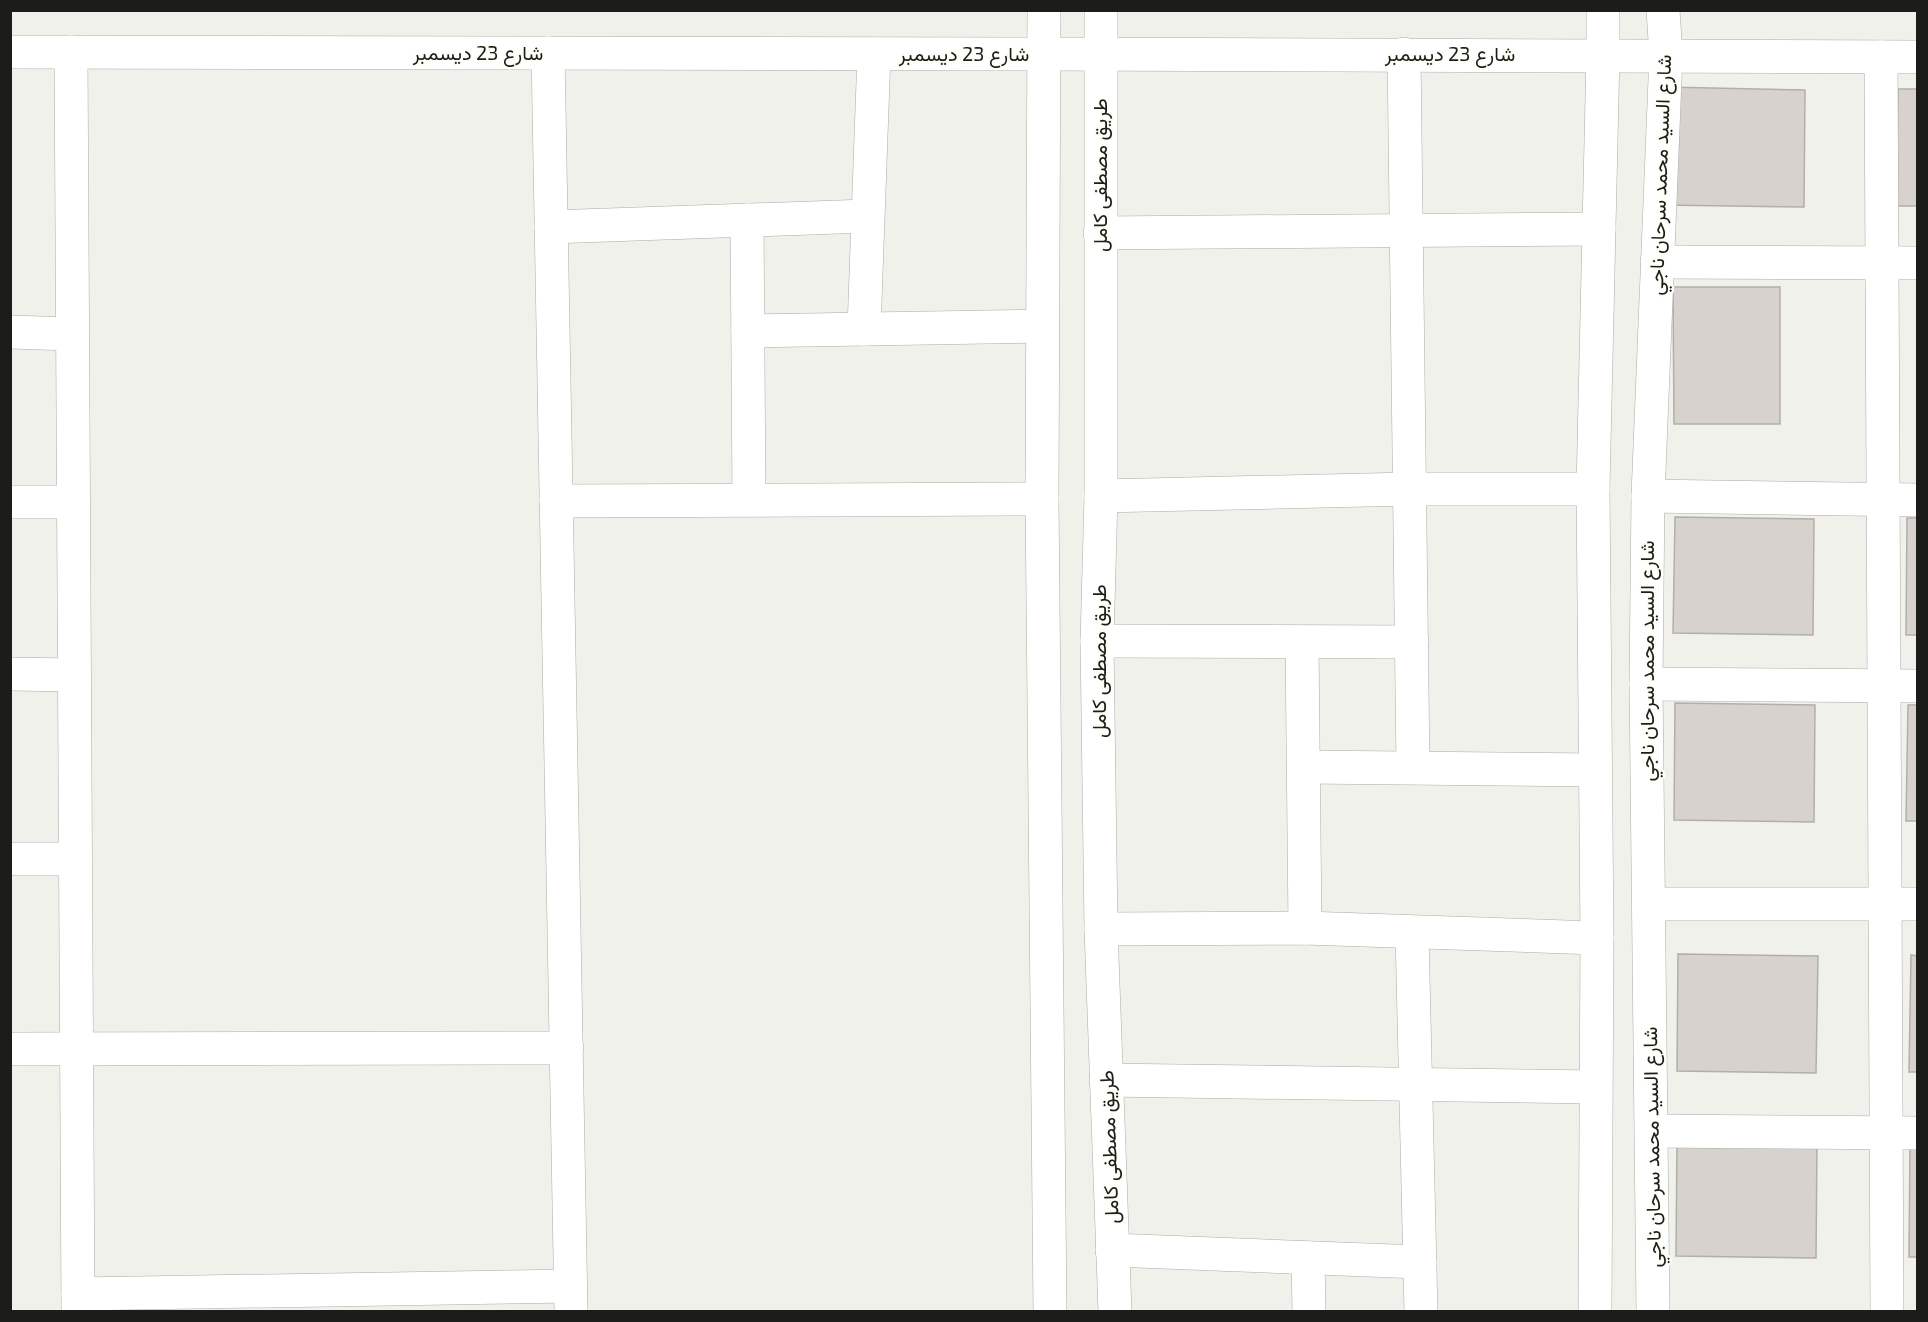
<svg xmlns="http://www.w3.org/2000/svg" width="1928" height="1322" font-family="'Exo 2',Vazirmatn,sans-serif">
	<rect width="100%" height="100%" fill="#f0f1ea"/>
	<g fill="#d7d2cd" stroke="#b2aea9" stroke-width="1.5">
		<path d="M1665 87 1805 90 1804 207 1664 205Z"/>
		<path d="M1898 89H1918V206H1896Z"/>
		<path d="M1673 287H1780V424H1674Z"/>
		<path d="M1675 517 1814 519 1813 635 1673 633Z"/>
		<path d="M1907 518H1918V635H1906Z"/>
		<path d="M1675 703 1815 705 1814 822 1674 820Z"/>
		<path d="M1908 705H1918V821H1906Z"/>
		<path d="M1678 954 1818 956 1816 1073 1677 1071Z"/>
		<path d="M1911 955 1918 956V1072H1909Z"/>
		<path d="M1677 1139 1817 1141 1816 1258 1676 1256Z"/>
		<path d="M1910 1141H1918V1257H1909Z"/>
	</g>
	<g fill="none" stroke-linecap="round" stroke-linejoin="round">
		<g stroke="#acaca6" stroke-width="34">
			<g id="street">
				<path d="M71 52 78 1312"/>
				<path d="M548 53 571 1312"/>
				<path d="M1404 54 1413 767"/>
				<path d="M1881 57 1887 1312"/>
				<path d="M747 220 749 500"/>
				<path d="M551 227 867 216"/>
				<path d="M1100 233 1599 229"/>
				<path d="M1657 262 1918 263"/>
				<path d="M864 329 874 54"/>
				<path d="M748 331 1042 326"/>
				<path d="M10 332 72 334"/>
				<path d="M1101 496 1410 489H1593"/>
				<path d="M1648 496 1918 500"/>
				<path d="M556 501 1042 499"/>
				<path d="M10 502H73"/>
				<path d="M1097 641 1412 642"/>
				<path d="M1302 642 1305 928"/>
				<path d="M10 674 74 675"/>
				<path d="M1646 684 1918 686"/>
				<path d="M1304 767 1593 770"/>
				<path d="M10 859H75"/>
				<path d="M1649 904H1918"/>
				<path d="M1101 929 1305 928 1597 938"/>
				<path d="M1412 933 1421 1312"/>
				<path d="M10 1049 567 1048"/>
				<path d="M1106 1080 1595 1087"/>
				<path d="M1652 1131 1918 1133"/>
				<path d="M1112 1250 1420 1262"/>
				<path d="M1308 1258 1309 1312"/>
				<path d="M78 1294 571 1286"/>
				<path d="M1595 1312 1597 938 1593 489 1603 54"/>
				<path d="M1653 1312 1646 684 1648 496 1666 55"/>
			</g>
		</g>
		<g stroke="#acaca6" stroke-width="34">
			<g id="secondary">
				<path d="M1663 10 1666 55"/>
				<path d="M10 52 1044 54"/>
				<path d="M1603 54V10"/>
			</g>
		</g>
		<g stroke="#acaca6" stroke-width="34">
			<g id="primary">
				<path d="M1044 10 1042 499 1050 1312"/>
				<path d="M1101 10V496L1097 641 1101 929 1115 1312"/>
				<path d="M1044 54 1918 57"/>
			</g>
		</g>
		<use href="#street" stroke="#fff" stroke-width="33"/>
		<use href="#secondary" stroke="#fff" stroke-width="33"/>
		<use href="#primary" stroke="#fff" stroke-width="33"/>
	</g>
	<g text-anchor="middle" stroke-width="4.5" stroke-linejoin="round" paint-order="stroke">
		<g font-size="20" fill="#1c1c1a" stroke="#fefef7">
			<text x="478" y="60">شارع 23 ديسمبر</text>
			<text x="964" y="61">شارع 23 ديسمبر</text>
			<text x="1450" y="61">شارع 23 ديسمبر</text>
			<text transform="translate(1100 175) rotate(-90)" y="7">طريق مصطفى كامل</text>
			<text transform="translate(1660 175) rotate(-88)" y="7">شارع السيد محمد سرحان ناجي</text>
			<text transform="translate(1099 661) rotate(-90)" y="7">طريق مصطفى كامل</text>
			<text transform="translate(1647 661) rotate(-90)" y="7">شارع السيد محمد سرحان ناجي</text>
			<text transform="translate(1109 1147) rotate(-92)" y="7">طريق مصطفى كامل</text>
			<text transform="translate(1652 1147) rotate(-91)" y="7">شارع السيد محمد سرحان ناجي</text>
		</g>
	</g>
	<rect width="1928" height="1322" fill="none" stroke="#1c1c1a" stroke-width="24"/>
</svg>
